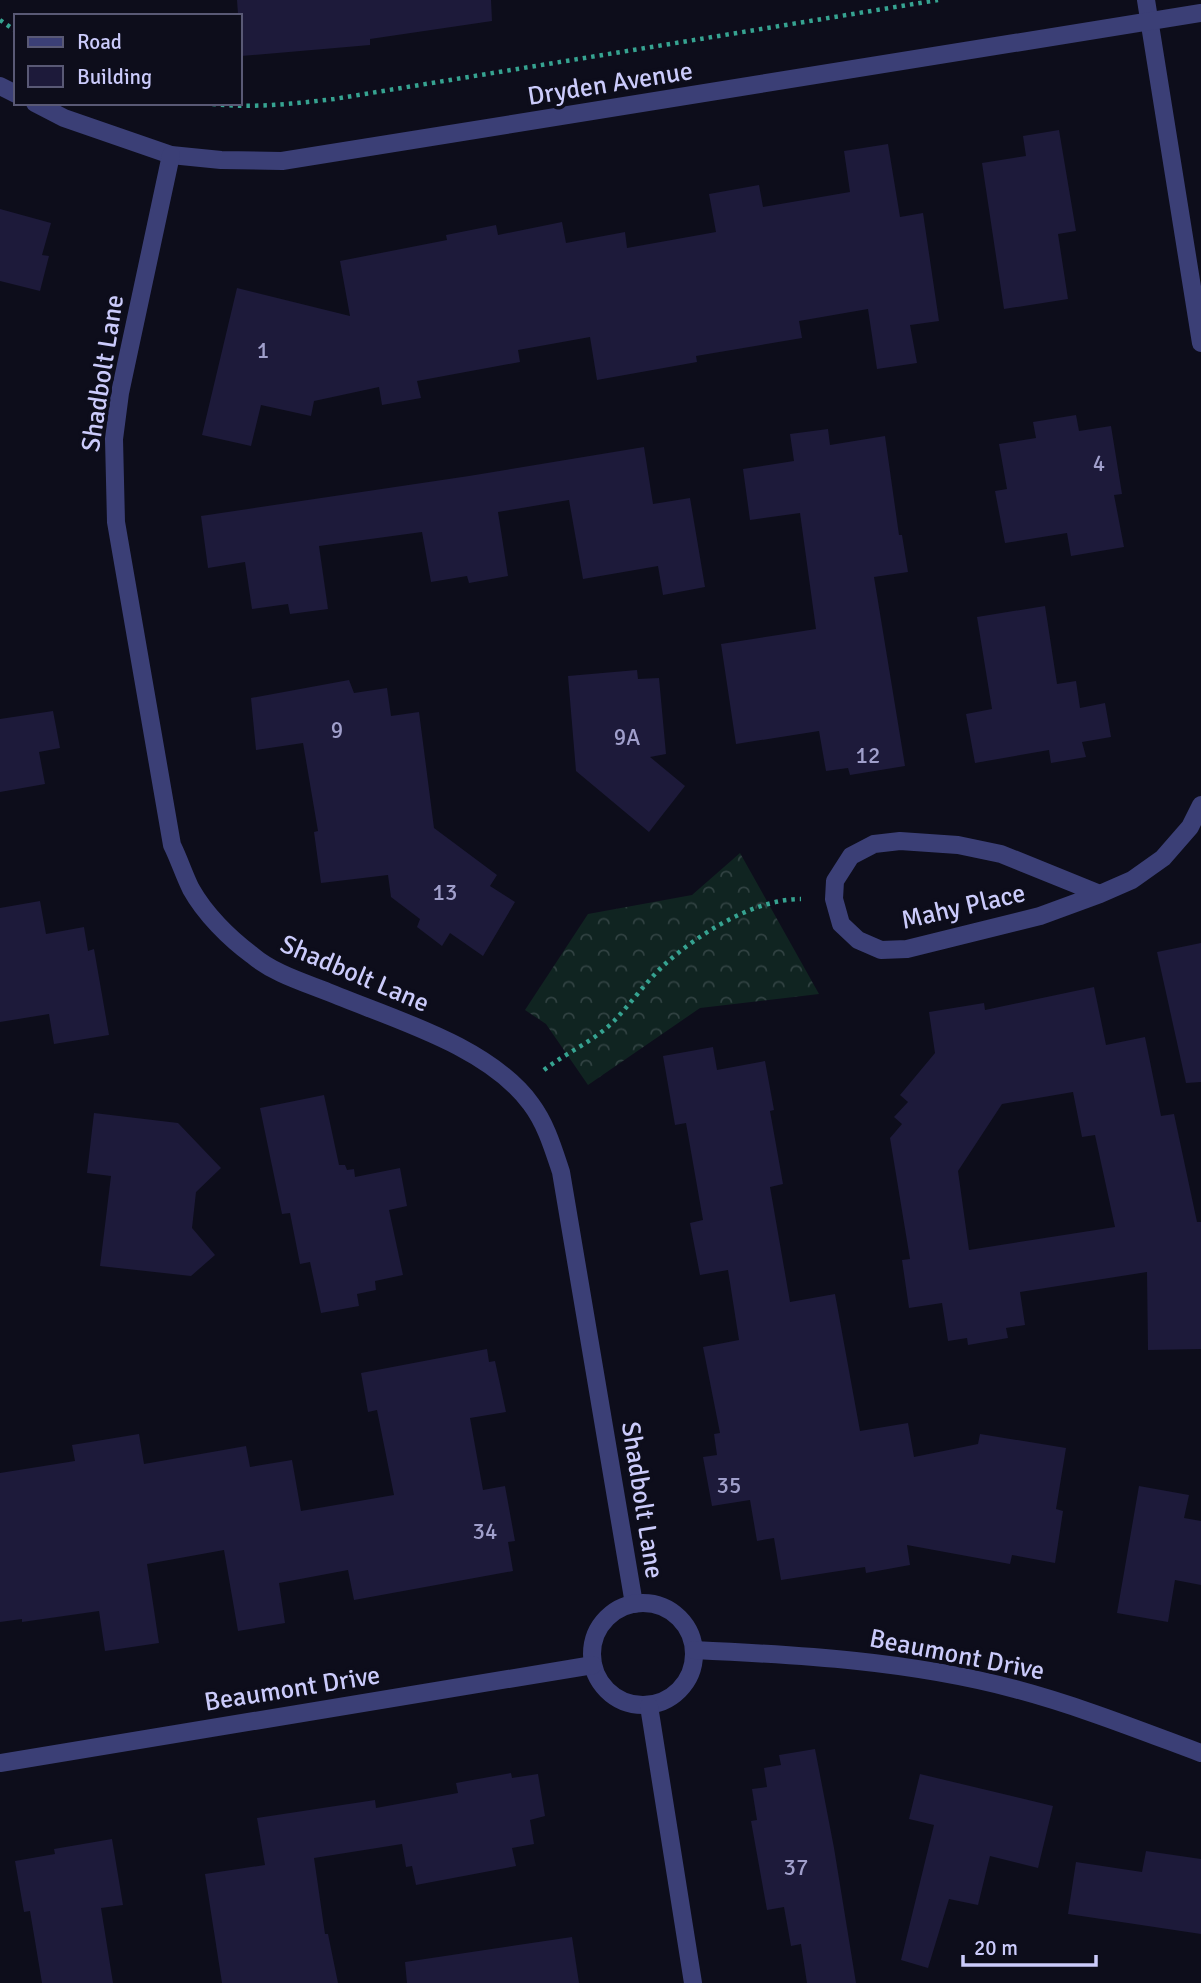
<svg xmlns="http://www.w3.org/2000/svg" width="1201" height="1983" font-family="Signika,sans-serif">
	<defs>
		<pattern id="forest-crowns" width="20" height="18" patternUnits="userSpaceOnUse" patternTransform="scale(1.75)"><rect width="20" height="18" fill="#102421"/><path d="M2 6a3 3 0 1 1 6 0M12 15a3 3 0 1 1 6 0" fill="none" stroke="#314242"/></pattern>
	</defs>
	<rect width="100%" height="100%" fill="#0d0d1b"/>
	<path fill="url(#forest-crowns)" d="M740 853 819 994 700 1008 588 1085 546 1024 525 1010 588 914 692 895Z"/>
	<g fill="#1d1a3a" fill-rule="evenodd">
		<path d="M237 0H491L492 21 370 39V45L241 56Z"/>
		<path d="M1059 130 1076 231 1058 234 1068 299 1004 309 982 163 1026 156 1023 136Z"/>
		<path d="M888 144 900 217 923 213 939 321 910 325 917 363 877 369 868 309 799 321 802 338 696 356 697 362 597 380 590 337 518 350 520 362 417 381 421 398 382 405 379 387 314 401 311 416 261 405 251 446 202 435 237 288 350 316 340 261 447 240 446 235 496 225 498 235 562 222 566 243 625 232 627 248 716 232 709 194 759 185 763 207 850 192 844 151Z"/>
		<path d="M0 209 51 223 42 255 49 256 40 291 0 281Z"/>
		<path d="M1076 415 1079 431 1111 426 1122 494 1114 495 1124 547 1071 556 1067 533 1005 543 995 491 1007 489 999 444 1036 438 1033 422Z"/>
		<path d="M828 429 830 445 885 436 899 535H902L908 572 874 577 905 766 850 775 848 768 826 771 819 731 736 744 721 644 816 629 800 513 750 520 743 469 794 461 790 434Z"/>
		<path d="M644 447 653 504 690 498 705 587 663 595 658 566 583 579 569 500 498 512 508 576 469 583 467 576 431 582 422 532 319 546 328 609 290 614 288 604 252 609 245 562 208 568 201 516 469 476Z"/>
		<path d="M1045 606 1057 684 1076 681 1080 708 1105 703 1111 737 1082 742 1086 757 1051 763 1049 750 975 763 966 714 992 709 977 617Z"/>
		<path d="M637 670 638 679 659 678 666 754 650 757 685 786 649 832 576 771 568 676Z"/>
		<path d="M349 680 354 693 387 688 391 716 419 712 434 828 497 875 490 886 515 902 483 956 450 933 442 946 417 927 420 919 391 897 388 875 321 883 314 832 318 831 303 743 256 750 251 698Z"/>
		<path d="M53 711 60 748 39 752 45 784 0 792V719Z"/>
		<path d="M40 901 46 934 84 927 88 951 94 949 109 1035 54 1044 49 1014 0 1022V908Z"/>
		<path d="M1201 943V1082L1186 1083 1157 952Z"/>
		<path d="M1094 987 1106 1045 1145 1037 1161 1116 1174 1114 1197 1222H1201V1349L1148 1350 1147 1272 1020 1292 1025 1325 1006 1328 1008 1338 968 1345 967 1338 948 1341 942 1303 909 1308 902 1260 910 1259 890 1138 902 1124 894 1117 908 1102 900 1095 935 1053 929 1012 984 1003 985 1010ZM1073 1092 1082 1137 1095 1135 1115 1227 969 1250 958 1171 1002 1104Z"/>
		<path d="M713 1047 717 1070 765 1061 774 1110 770 1111 783 1184 770 1187 790 1302 835 1294 860 1431 908 1423 914 1457 978 1444 980 1434 1066 1448 1056 1509 1063 1511 1055 1563 1012 1555 1010 1564 907 1545 910 1565 866 1573 865 1567 781 1580 774 1538 757 1541 750 1500 712 1506 703 1457 717 1455 714 1434 720 1433 703 1347 739 1340 728 1270 700 1275 690 1223 703 1220 686 1123 675 1125 663 1056Z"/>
		<path d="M324 1095 339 1165H345L347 1170 354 1169 355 1177 400 1168 407 1206 389 1210 403 1275 375 1281 376 1290 357 1294 359 1306 321 1313 310 1262 300 1264 290 1213 282 1214 260 1108Z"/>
		<path d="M94 1113 178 1123 221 1168 196 1192 192 1228 215 1255 191 1276 100 1266 111 1176 87 1173Z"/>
		<path d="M487 1349 489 1362 495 1361 506 1412 470 1418 483 1490 505 1486 515 1541 508 1542 513 1571 354 1600 348 1570 279 1583 285 1623 238 1631 224 1550 147 1564 159 1643 105 1651 99 1611 22 1622V1619L0 1622V1473L75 1461 72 1445 139 1434 144 1464 246 1446 250 1467 292 1460 301 1511 394 1495 377 1410 368 1412 361 1373Z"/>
		<path d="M1139 1486 1189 1495 1184 1518 1201 1521V1585L1175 1580 1168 1622 1117 1613Z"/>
		<path d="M815 1749 834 1848 856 1983H807L801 1944 791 1946 784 1907 767 1910 751 1821 757 1820 752 1789 767 1787 764 1768 781 1765 779 1755Z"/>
		<path d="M511 1773 512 1778 538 1774 545 1816 530 1820 534 1844 512 1848 516 1866 416 1885 412 1866 406 1867 402 1844 314 1858 325 1934H328L338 1983H222L205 1874 265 1865 257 1818 375 1800 376 1808 458 1793 456 1783Z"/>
		<path d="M920 1774 1053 1806 1038 1868 990 1856 978 1905 949 1899 928 1968 901 1960 934 1825 909 1819Z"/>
		<path d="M112 1839 123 1905 101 1908 113 1983H42L30 1911 24 1912 15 1861 55 1854 54 1849Z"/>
		<path d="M1146 1851 1201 1859V1934L1068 1914 1076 1862 1142 1872Z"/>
		<path d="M572 1937 579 1983H407L405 1962Z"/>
	</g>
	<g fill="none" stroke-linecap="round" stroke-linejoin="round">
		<g stroke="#36a391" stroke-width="4.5" stroke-dasharray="3.5 5" stroke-linecap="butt">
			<path d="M0 20 16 31"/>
			<path d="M204 103C248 109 291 104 334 99L938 0"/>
			<path d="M544 1070C567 1052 593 1042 614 1021 631 1003 646 982 664 965 698 934 754 899 801 899"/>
		</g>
		<g stroke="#3b3f76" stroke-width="18">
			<path d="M1146 0 1201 343"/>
			<path d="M0 86 16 94"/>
			<path d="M35 103 64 118 171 155 221 160 282 161 1201 13"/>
			<path d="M171 155 120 393 114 439 116 522 172 845C179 859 184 875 191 889 205 914 229 938 252 955 273 973 303 982 328 992 393 1019 489 1046 531 1104 546 1124 553 1148 561 1172L634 1604"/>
			<path d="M1100 894 1001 854 958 845 900 841 874 844 851 856 835 881 834 899 841 924 858 940 881 950 907 949 1040 916 1100 894 1132 880 1163 858 1190 827 1201 805"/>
			<circle cx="643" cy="1654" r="51"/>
			<path d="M694 1650C802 1655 910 1661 1015 1689 1079 1706 1139 1730 1201 1753"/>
			<path d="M649 1706 693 1983"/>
			<path d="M0 1763 593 1665"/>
		</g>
	</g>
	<g text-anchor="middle" stroke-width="7" stroke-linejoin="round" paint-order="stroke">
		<g font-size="23" fill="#a09fcb">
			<text x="263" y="358">1</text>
			<text x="1099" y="471">4</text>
			<text x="337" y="738">9</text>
			<text x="627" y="745">9A</text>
			<text x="868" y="763">12</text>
			<text x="445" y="900">13</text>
			<text x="729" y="1493">35</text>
			<text x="485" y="1539">34</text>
			<text x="796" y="1875">37</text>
		</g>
		<g font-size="26" fill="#cbcbfb" stroke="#0d0d1b">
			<text transform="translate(610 83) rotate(-9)" y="9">Dryden Avenue</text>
			<text transform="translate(102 373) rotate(-81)" y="9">Shadbolt Lane</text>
			<text transform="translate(963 906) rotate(-13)" y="9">Mahy Place</text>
			<text transform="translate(355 973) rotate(23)" y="9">Shadbolt Lane</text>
			<text transform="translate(643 1500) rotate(81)" y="9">Shadbolt Lane</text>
			<text transform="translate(957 1654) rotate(11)" y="9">Beaumont Drive</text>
			<text transform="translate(292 1688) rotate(-9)" y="9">Beaumont Drive</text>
		</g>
	</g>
	<rect x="14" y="14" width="228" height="91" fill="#0d0d1b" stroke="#595975" stroke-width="2"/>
	<rect x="28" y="37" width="35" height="10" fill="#3b3f76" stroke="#595975" stroke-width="2"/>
	<text x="77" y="49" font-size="21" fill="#cbcbfb">Road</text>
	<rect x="28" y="66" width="35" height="21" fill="#1d1a3a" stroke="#595975" stroke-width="2"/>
	<text x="77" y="84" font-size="21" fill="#cbcbfb">Building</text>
	<path d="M963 1955v10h133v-10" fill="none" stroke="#cbcbfb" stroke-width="3.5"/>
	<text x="974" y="1955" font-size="21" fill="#cbcbfb" stroke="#0d0d1b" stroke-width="5" paint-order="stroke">20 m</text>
</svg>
